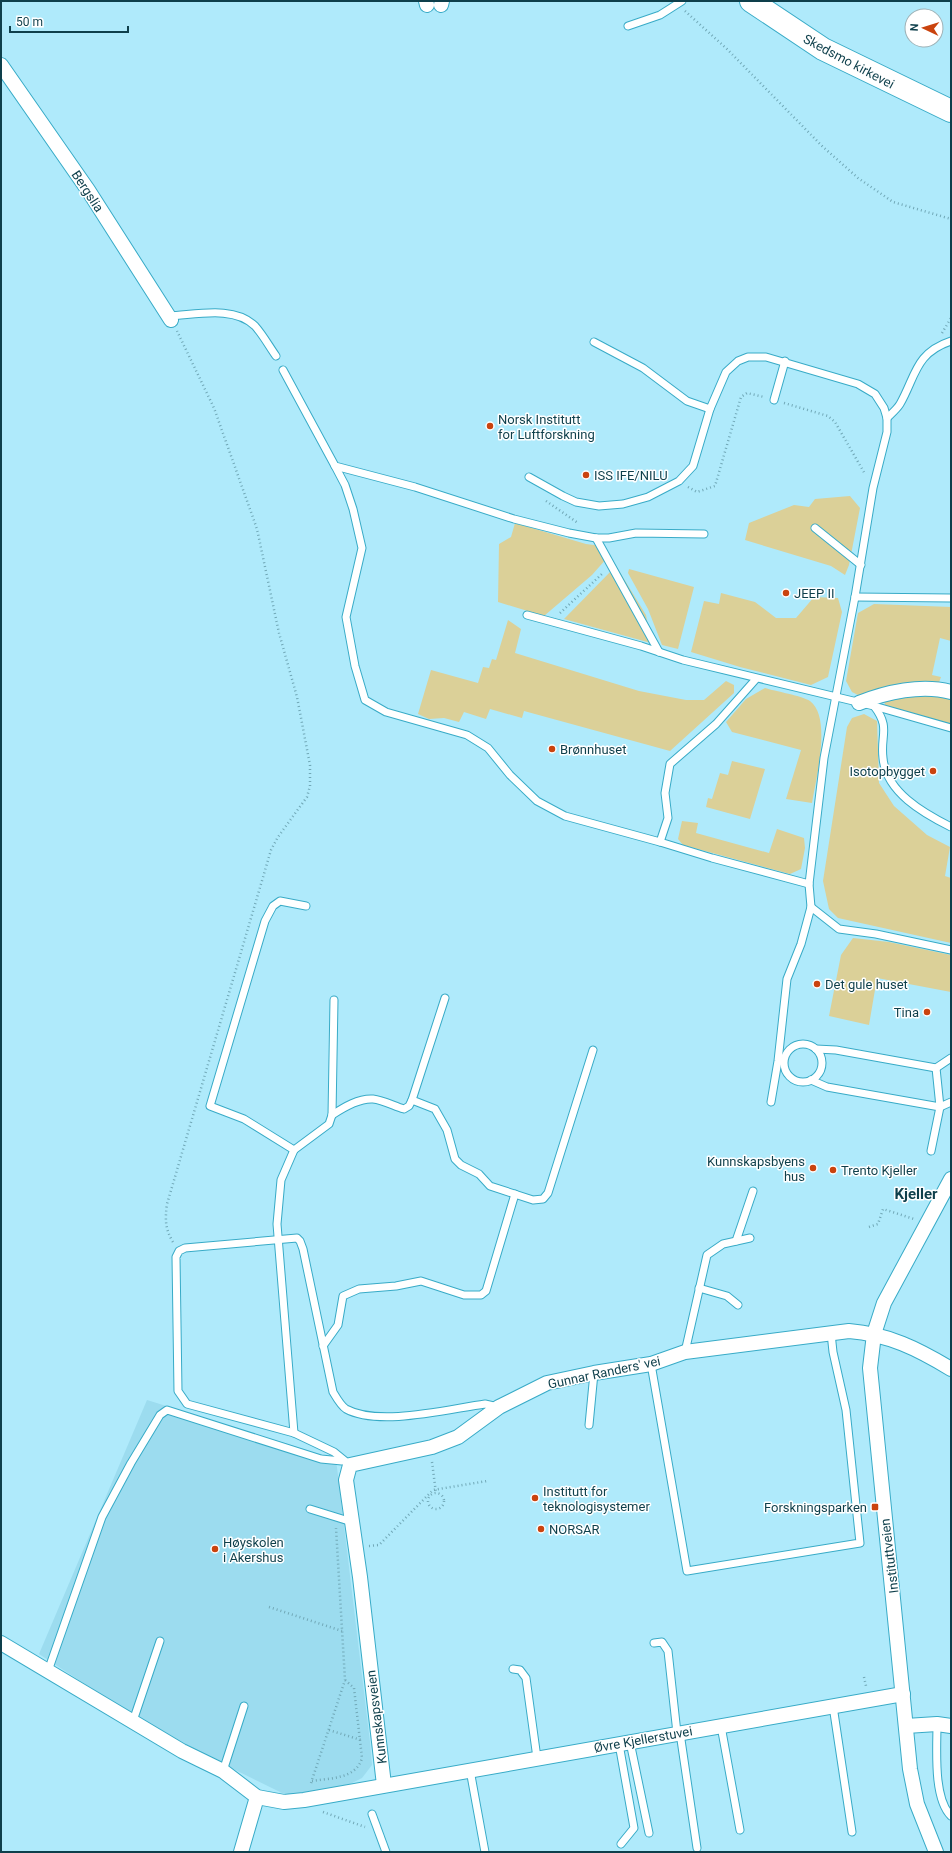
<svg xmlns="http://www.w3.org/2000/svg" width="952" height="1853" font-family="Roboto,sans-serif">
	<rect width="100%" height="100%" fill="#afeafb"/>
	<path fill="#9cdcef" d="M147 1400 336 1459 370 1742 372 1765 362 1778 350 1784 295 1795 282 1793 213 1759 120 1707 39 1654Z"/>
	<g fill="#dbd098">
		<path d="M850 496 860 508 849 565 845 575 831 566 745 540 749 523 794 505 809 507 815 499Z"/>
		<path d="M515 523 586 544 601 546 607 558 592 575 544 616 498 602 499 544 511 537Z"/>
		<path d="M616 566 646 615 651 643 564 619Z"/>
		<path d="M629 569 694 587 678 649 662 645 648 609 628 573Z"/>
		<path d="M721 593 755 602 776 618H796L814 597 838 598 842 612 828 677 811 685 740 667 691 652 704 601 719 604Z"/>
		<path d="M874 604 951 607V641L940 638 932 675 941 677 938 685 860 696 852 692 846 681 858 613Z"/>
		<path d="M508 620 521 629 515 653 639 691 686 700H704L726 681 734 685V693L670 751 524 711 522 718 490 709 486 719 464 712 459 722 444 718 429 719 418 714 431 670 478 683 483 667 489 668 492 659 496 660Z"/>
		<path d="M765 688C774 691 803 696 810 701 832 717 816 779 812 803L786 799 801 750 732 732 726 722 746 699Z"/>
		<path d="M951 692V728L887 710 882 696Z"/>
		<path d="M864 714 877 721 879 783 894 806 927 835 950 847 945 876 951 878V943L838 918 829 909 823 881 847 727 852 718Z"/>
		<path d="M732 761 765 769 750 819 706 807 708 798 712 799 720 773 728 775Z"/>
		<path d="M682 821 698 823 696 833 769 853 777 829 804 838 805 848 801 869 790 874 683 845 678 839Z"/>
		<path d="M853 938 889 942 951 955V992L877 978 869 1025 829 1016 841 955Z"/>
	</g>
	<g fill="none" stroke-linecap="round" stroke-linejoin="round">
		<g stroke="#38abc7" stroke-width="9">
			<g id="lane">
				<path d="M628 26 660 15 682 1"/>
				<path d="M169 316C195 315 234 305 255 326 263 335 269 346 276 356"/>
				<path d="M594 342 643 368 687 401 710 409"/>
				<path d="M283 370 335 466 415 487 514 519 569 533 596 538H609L636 533 704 534"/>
				<path d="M774 400 785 361"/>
				<path d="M887 418C891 414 897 409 900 404 916 376 915 353 951 341"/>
				<path d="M335 466 345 485 353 509 362 548 346 617 355 666 365 700 386 712 467 735 488 748 510 775 537 801 565 816 660 842 668 818 665 793 670 764 716 724 756 679"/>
				<path d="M529 477 563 496 576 502 599 506 623 504 648 497 679 481 693 466 710 409 726 372 738 361 748 357H766L858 384 875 394 884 408 887 418V432L873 488 855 597 824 758 809 884 811 907 801 944 787 979 778 1061 771 1102"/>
				<path d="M815 528 861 565"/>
				<path d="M596 538 659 652"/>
				<path d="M855 597 951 598"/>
				<path d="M527 615 641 646 683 660 874 706 951 728"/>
				<path d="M874 706C891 728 880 735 883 758 886 792 923 813 951 827"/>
				<path d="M660 842 712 858 809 884"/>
				<path d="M811 907 839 929 876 934 951 950"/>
				<path d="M445 998 412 1100 435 1109 447 1130 455 1159 461 1165 479 1174 490 1186 533 1200 543 1199 548 1193 593 1050"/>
				<circle cx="803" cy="1063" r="19"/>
				<path d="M816 1049 836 1050 936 1068 951 1058"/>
				<path d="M811 1080 827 1087 940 1107 951 1102"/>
				<path d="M332 1115C344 1107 359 1098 373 1099 383 1100 394 1106 404 1109L409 1106 412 1100"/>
				<path d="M294 1150 329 1124 332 1115 334 1000"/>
				<path d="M931 1151 940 1107 936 1068"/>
				<path d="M736 1241 753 1191"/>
				<path d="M699 1288 727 1296 738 1305"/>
				<path d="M323 1346 338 1325 343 1296 359 1289 396 1286 421 1281 464 1295H481L486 1291 515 1194"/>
				<path d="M685 1352 707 1255 723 1244 750 1238"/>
				<path d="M651 1364 687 1571 860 1543 846 1410 833 1352 831 1333"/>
				<path d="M589 1425 594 1373"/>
				<path d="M294 1433 277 1224 281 1180 294 1150 244 1119 210 1106 265 921 273 906 280 901 306 906"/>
				<path d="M350 1465 334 1452 294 1433 187 1404 178 1391 176 1257 179 1251 185 1248 297 1238 300 1241 303 1249 333 1392C336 1397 341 1406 346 1409 379 1427 448 1409 485 1404L498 1407"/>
				<path d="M310 1509 352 1522"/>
				<path d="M654 1643 662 1642 668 1651 677 1733"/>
				<path d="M513 1669 520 1670 526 1678 537 1758"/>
				<path d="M48 1671 102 1517 131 1463 160 1415 167 1410 321 1459 342 1461"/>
				<path d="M833 1706 852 1832"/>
				<path d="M133 1721 160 1641"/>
				<path d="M937 1724C937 1749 933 1798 951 1816"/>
				<path d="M721 1726 740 1830"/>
				<path d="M680 1733 697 1848"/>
				<path d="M630 1742 649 1833"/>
				<path d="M619 1744 634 1828 621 1844"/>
				<path d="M470 1770 485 1852"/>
				<path d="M223 1771 244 1706"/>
				<path d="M372 1814 386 1852"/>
			</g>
		</g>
		<g stroke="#38abc7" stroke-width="16">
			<g id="street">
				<path d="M426 1 427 5"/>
				<path d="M441 5 442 1"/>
				<path d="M1 65 88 190 171 320"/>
				<path d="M859 703C886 692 922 684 951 692"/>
				<path d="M1 1643 182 1751 223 1771 257 1797 284 1802 304 1800 903 1694"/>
				<path d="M906 1726 937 1724 951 1726"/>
				<path d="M384 1785 360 1577 346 1480 350 1465 432 1447 458 1437 499 1407 547 1383 594 1373 651 1364 685 1352 849 1331C888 1334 918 1349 951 1369"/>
				<path d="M241 1852 257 1797"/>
				<path d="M936 1852 917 1804 910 1769 870 1368 874 1334 884 1303 951 1179"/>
			</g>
		</g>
		<g stroke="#38abc7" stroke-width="24">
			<path id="highway" d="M751 1 823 49 951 111"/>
		</g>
		<g stroke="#71a8b7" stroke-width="2.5" stroke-dasharray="1 3" stroke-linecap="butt">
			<path d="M685 11 727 49 822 146 858 178 893 202 951 219"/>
			<path d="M942 333 951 318"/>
			<path d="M784 403 828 416 835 422 865 474"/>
			<path d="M688 487 697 492 715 486 741 397 747 393 764 397"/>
			<path d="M546 501 578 523"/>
			<path d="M560 613 603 573"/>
			<path d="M869 1227 878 1224 883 1209 914 1219"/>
			<path d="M173 1242C165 1229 165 1219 167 1204L271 850 278 837 307 797 310 786V765L297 697 279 633 257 529 214 408 177 331"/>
			<path d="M432 1462 436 1493"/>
			<circle cx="436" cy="1501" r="8"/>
			<path d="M369 1546 379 1545 433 1490 487 1481"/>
			<path d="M269 1607 342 1631"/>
			<path d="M864 1677 866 1686"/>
			<path d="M329 1730 361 1740"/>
			<path d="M312 1781C331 1778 356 1779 362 1758L354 1688 345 1680"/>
			<path d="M311 1783 345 1680 336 1528"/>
			<path d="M323 1812 365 1827"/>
		</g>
		<use href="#lane" stroke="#fff" stroke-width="7"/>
		<use href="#street" stroke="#fff" stroke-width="14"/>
		<use href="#highway" stroke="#fff" stroke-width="22"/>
	</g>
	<g fill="#ca430e" stroke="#fff" stroke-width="1.5">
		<circle cx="490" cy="426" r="4"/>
		<circle cx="586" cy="475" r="4"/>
		<circle cx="786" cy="593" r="4"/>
		<circle cx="552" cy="749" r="4"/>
		<circle cx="933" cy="771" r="4"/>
		<circle cx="817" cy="984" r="4"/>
		<circle cx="927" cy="1012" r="4"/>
		<circle cx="813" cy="1168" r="4"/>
		<circle cx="833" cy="1170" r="4"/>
		<circle cx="535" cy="1498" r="4"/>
		<rect x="871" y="1503" width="8" height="8" rx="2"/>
		<circle cx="541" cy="1529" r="4"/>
		<circle cx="215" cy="1549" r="4"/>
	</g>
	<g text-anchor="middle" stroke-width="3" stroke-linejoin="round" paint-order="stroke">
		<g font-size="13" fill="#0e3f4b" stroke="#fff">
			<text transform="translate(849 61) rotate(28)" y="5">Skedsmo kirkevei</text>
			<text transform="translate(88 191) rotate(57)" y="5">Bergslia</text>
			<text transform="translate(604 1372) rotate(-12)" y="5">Gunnar Randers' vei</text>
			<text transform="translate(889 1556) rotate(-97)" y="5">Instituttveien</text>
			<text transform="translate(376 1717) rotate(-97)" y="5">Kunnskapsveien</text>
			<text transform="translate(643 1739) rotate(-10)" y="5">Øvre Kjellerstuvei</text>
		</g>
		<g font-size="13" fill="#0e3f4b" stroke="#fff" text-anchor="start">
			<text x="498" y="424">Norsk Institutt<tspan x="498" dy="15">for Luftforskning</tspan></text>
			<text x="594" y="480">ISS IFE/NILU</text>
			<text x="794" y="598">JEEP II</text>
			<text x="560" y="754">Brønnhuset</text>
			<text x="925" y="776" text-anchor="end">Isotopbygget</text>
			<text x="825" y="989">Det gule huset</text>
			<text x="919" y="1017" text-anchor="end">Tina</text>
			<text x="805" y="1166" text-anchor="end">Kunnskapsbyens<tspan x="805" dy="15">hus</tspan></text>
			<text x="841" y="1175">Trento Kjeller</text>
			<text x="543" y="1496">Institutt for<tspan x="543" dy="15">teknologisystemer</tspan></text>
			<text x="867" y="1512" text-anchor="end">Forskningsparken</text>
			<text x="549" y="1534">NORSAR</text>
			<text x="223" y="1547">Høyskolen<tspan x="223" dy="15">i Akershus</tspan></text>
		</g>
		<g font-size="15" font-weight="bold" fill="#0e3f4b" stroke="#fff">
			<text x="916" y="1199">Kjeller</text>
		</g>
	</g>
	<rect width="952" height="1853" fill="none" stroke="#0e3f4b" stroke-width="4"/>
	<g transform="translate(924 28) rotate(274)"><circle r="19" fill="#ffffff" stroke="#9fb2b7"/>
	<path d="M0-3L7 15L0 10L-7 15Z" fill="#ca430e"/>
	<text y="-6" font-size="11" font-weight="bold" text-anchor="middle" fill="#0e3f4b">N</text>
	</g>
	<path d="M10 26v6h118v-6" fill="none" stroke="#0e3f4b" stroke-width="2"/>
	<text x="16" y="26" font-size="12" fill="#0e3f4b" stroke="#ffffff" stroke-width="3" paint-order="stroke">50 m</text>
</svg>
